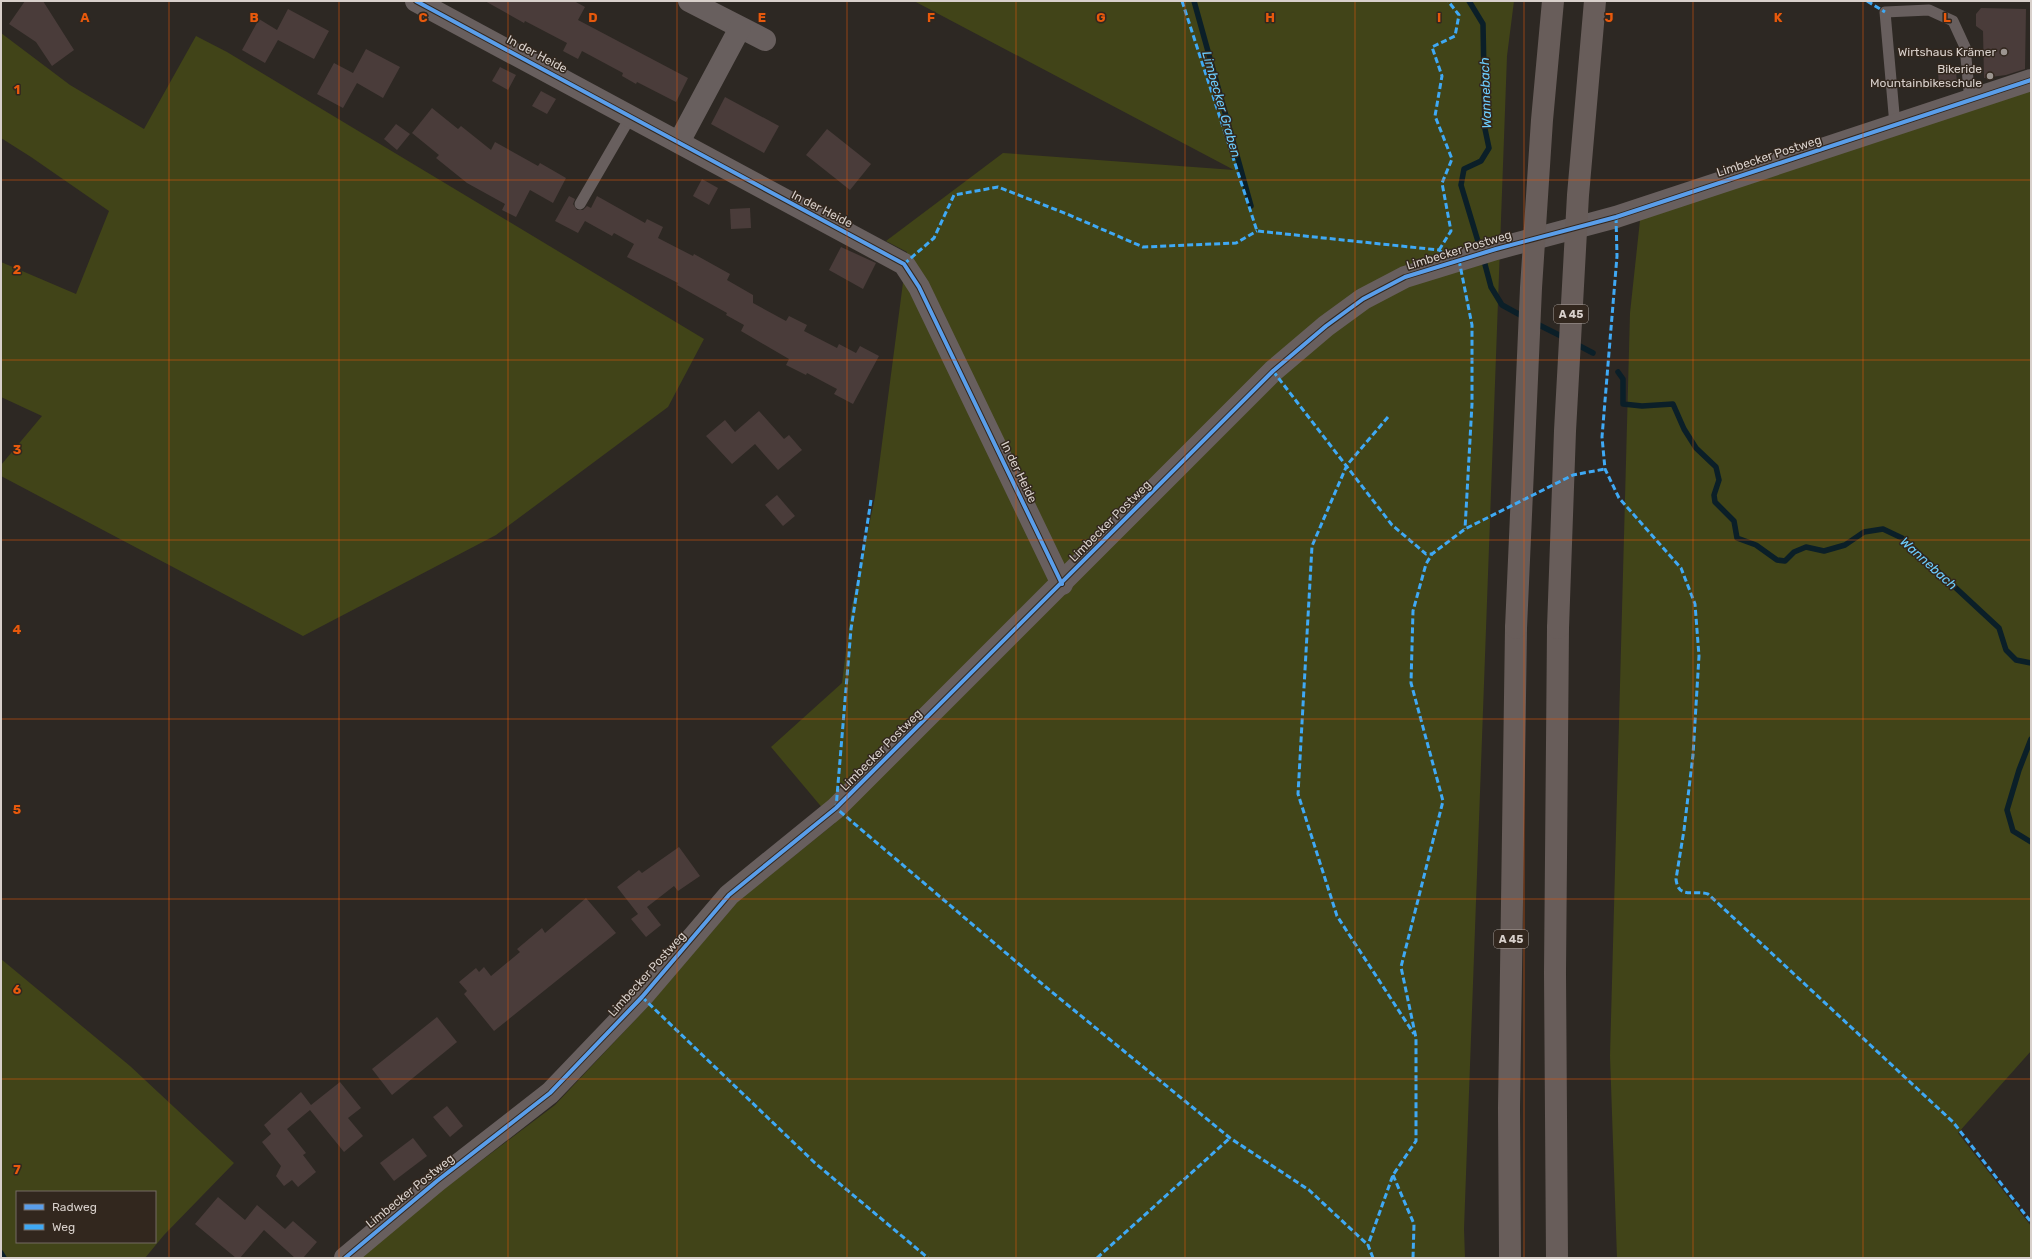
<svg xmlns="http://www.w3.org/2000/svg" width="2032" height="1259" font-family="Rubik,sans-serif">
	<rect width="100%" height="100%" fill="#2d2823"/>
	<g fill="#414418" fill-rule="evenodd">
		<path d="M914 1H1514L1507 56 1464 1229 1465 1258H352L555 1105 650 1004 737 902 835 823 771 747 842 683 851 610 875 497 907 252 886 241 1003 153 1234 170Z"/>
		<path d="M1 33 70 85 144 129 196 36 227 52 704 339 668 407 496 535 303 636 1 476V465L42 416 1 397V262L76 294 109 211 31 157 1 138Z"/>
		<path d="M2031 80V1051L1958 1133 2031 1226V1258H1617L1610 1056 1630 313 1641 211Z"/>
		<path d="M1 959 130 1066 234 1163 164 1235 145 1258H1ZM17 1192H155V1242H17Z"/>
	</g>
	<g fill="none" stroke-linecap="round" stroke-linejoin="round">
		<g stroke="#0b1f28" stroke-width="5.5">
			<path d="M1194 1 1251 206"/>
			<path d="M1469 1 1483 24 1485 129 1489 148 1481 161 1464 169 1461 185 1480 248"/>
			<path d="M1483 257 1491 287 1502 305 1524 317"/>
			<path d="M1535 323 1565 338"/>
			<path d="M1574 343 1593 353"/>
			<path d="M1618 372 1623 379V404L1642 406 1673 404 1684 429 1696 448 1716 467 1719 480 1714 495 1715 502 1734 521 1737 538 1756 545 1777 560 1785 561 1794 552 1806 547 1824 551 1845 545 1864 532 1883 529 1902 538 1999 628 2006 650 2016 660 2031 663"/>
			<path d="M2031 739 2019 770 2007 810 2013 831 2031 842"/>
			<path d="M1 1253 4 1258"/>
		</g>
	</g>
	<g fill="#4a3c3a">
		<path d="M25 1H43L74 50 52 66 36 42 9 24Z"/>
		<path d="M485 1H574L585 7 578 20 688 78 676 102 637 82 636 84 622 76 623 73 582 51 578 59 563 51 567 43 525 21 524 23Z"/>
		<path d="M1981 8 2026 9 2025 69 2006 75 1984 78 1983 31 1976 26V14Z"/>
		<path d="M288 9 329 31 314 59 278 40 265 63 242 50 259 19 277 30Z"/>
		<path d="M366 49 400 67 383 98 357 83 343 108 317 94 334 63 353 73Z"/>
		<path d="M500 67 516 75 508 90 492 81Z"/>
		<path d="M1956 69 1957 85 1939 87 1938 71Z"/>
		<path d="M541 91 556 99 547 114 532 106Z"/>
		<path d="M725 97 779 126 764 153 711 124Z"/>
		<path d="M432 108 458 129 461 126 491 150 495 142 538 166 540 163 566 178 553 203 530 190 516 217 502 210 505 204 467 183 436 158 439 155 412 133Z"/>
		<path d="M396 124 410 134 397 150 384 139Z"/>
		<path d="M827 129 871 164 850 190 806 155Z"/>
		<path d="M702 179 718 188 709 205 693 196Z"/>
		<path d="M569 196 575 199 573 204 577 210H583L587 206 591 208 597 196 645 223 647 219 663 227 658 238 693 256 694 254 730 274 727 280 753 295V303L786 321 789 316 807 325 804 331 837 348 839 344 856 353 860 346 879 356 853 404 834 394 837 389 807 373 806 375 786 365 789 359 741 331 744 325 726 315 727 313 677 285 678 283 627 257 634 244 614 233 612 236 585 221 578 233 555 221Z"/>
		<path d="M750 208 751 228 731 229 730 209Z"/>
		<path d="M841 247 876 263 863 289 829 270Z"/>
		<path d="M759 411 784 439 789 435 802 450 778 470 755 444 732 464 706 436 725 420 735 432Z"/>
		<path d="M777 495 795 516 783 526 765 505Z"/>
		<path d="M679 847 700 876 678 891 674 886 647 907 661 925 646 937 631 919 638 914 617 887 639 870 642 873Z"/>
		<path d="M586 898 616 933 494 1031 464 994 467 991 459 982 476 968 479 972 484 967 491 976 520 952 517 949 542 928 545 933Z"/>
		<path d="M437 1017 457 1042 392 1095 372 1069Z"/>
		<path d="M340 1082 361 1108 348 1118 363 1136 344 1152 310 1110 287 1129 306 1153 303 1155 316 1172 298 1187 292 1180 284 1186 276 1176 281 1166 262 1142 271 1134 264 1125 301 1092 311 1105Z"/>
		<path d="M447 1106 463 1126 450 1137 433 1117Z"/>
		<path d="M413 1138 427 1156 394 1181 380 1163Z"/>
		<path d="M218 1197 245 1220 257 1205 285 1229 293 1221 317 1242 303 1258H295L264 1230 240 1258H236L195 1224Z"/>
	</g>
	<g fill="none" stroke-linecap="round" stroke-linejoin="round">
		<g stroke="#685f5e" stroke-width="11">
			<path d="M1895 125 1885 12 1929 10 1953 21 1965 47 1970 101"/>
			<path d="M580 204 631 116"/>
		</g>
		<g stroke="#685f5e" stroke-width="22">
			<path d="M416 1 904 264 919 287 1062 584"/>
			<path d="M689 1 765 40"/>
			<path d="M679 142 740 28"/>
			<path d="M345 1258 437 1181 550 1093 642 997 729 895 836 808 1273 371 1326 326 1363 299 1405 277 1496 249 1616 217 2031 80"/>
		</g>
		<g stroke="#685d5a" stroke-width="22">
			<path d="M1510 1258 1509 1108 1516 628"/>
			<path d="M1557 1258 1555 973 1558 628"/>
		</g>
		<g stroke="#685d5a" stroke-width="22">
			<path d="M1516 628 1531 288 1542 120 1553 1"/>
			<path d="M1558 628 1565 431 1578 195 1595 1"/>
		</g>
		<g stroke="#3fa9f5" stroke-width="3" stroke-dasharray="6 3" stroke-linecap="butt">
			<path d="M1182 1 1257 231 1439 250 1454 262"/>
			<path d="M1867 1 1885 12"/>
			<path d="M1616 217 1617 256 1602 437 1605 469 1619 498 1681 568 1695 604 1699 656 1693 755 1684 830 1676 879C1678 899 1693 890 1708 894L1953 1122 2031 1222"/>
			<path d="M1439 250 1451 231 1442 183 1452 159 1435 116 1442 76 1432 47 1455 36 1459 15 1448 1"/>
			<path d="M1459 260 1472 325V404L1465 529"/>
			<path d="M904 264 934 238 954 195 998 187 1067 214 1143 247 1236 243 1257 231"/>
			<path d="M1273 371 1392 525 1426 554H1432"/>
			<path d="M1388 417 1347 465 1312 546 1298 794 1337 916 1414 1034"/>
			<path d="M871 500 851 629 836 808 1047 988 1230 1138 1309 1190 1368 1245"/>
			<path d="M642 997 815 1163 928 1258"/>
			<path d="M1393 1175 1414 1224 1413 1258"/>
			<path d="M1097 1258 1230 1138"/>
			<path d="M1373 1258 1368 1245 1393 1175 1416 1141V1038L1401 967 1443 801 1411 683 1413 611 1426 564 1432 554 1465 529 1573 475 1605 469"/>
		</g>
		<g stroke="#32271e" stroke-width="6">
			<g id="cycleway">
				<path d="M416 1 904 264 919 287 1062 584"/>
				<path d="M345 1258 437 1181 550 1093 642 997 729 895 836 808 1273 371 1326 326 1363 299 1405 277 1496 249 1616 217 2031 80"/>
			</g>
		</g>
		<use href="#cycleway" stroke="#5a9eea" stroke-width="4"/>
	</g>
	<path fill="none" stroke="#e8590c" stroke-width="1" stroke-opacity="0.55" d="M169 1V1258M339 1V1258M508 1V1258M677 1V1258M847 1V1258M1016 1V1258M1185 1V1258M1355 1V1258M1524 1V1258M1693 1V1258M1863 1V1258M1 180H2031M1 360H2031M1 540H2031M1 719H2031M1 899H2031M1 1079H2031"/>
	<g fill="#9c9590" stroke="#32271e" stroke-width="1.5">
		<circle cx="2004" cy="52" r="4"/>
		<circle cx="1990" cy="76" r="4"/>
	</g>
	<g text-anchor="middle" stroke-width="3" stroke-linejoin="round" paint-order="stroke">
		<g fill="#32271e" stroke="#a69d97" stroke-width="1">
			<rect x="1554" y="305" width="34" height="18" rx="3"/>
			<rect x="1494" y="930" width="34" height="18" rx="3"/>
		</g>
		<g font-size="11" font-weight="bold" fill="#d8d0cb">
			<text x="1571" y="318">A 45</text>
			<text x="1511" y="943">A 45</text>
		</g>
		<g font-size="12" fill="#d8d0cb" stroke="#32271e" text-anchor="end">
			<text x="1996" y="56">Wirtshaus Krämer</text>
			<text x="1982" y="73">Bikeride<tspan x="1982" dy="14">Mountainbikeschule</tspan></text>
		</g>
		<g font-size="12" fill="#d8d0cb" stroke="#32271e">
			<text transform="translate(537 54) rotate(28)" y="4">In der Heide</text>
			<text transform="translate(1769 156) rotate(-18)" y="4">Limbecker Postweg</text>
			<text transform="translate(822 209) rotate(27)" y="4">In der Heide</text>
			<text transform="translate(1459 250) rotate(-17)" y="4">Limbecker Postweg</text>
			<text transform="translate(1019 472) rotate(64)" y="4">In der Heide</text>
			<text transform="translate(1110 521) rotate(-45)" y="4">Limbecker Postweg</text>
			<text transform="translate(881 750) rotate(-45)" y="4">Limbecker Postweg</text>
			<text transform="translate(647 974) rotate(-48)" y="4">Limbecker Postweg</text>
			<text transform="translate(410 1191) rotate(-39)" y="4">Limbecker Postweg</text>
		</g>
		<g font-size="13" font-style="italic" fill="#6ccdfd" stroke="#32271e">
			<text transform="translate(1485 93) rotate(-92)" y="5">Wannebach</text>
			<text transform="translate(1222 104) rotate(74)" y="5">Limbecker Graben</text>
			<text transform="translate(1929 563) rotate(42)" y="5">Wannebach</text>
		</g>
	</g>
	<g font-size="13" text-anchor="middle" font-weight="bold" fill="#e8590c" stroke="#32271e" stroke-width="3" stroke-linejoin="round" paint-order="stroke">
		<text x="85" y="22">A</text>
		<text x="254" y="22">B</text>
		<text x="423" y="22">C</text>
		<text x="593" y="22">D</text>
		<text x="762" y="22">E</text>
		<text x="931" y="22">F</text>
		<text x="1101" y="22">G</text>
		<text x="1270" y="22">H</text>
		<text x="1439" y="22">I</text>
		<text x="1609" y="22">J</text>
		<text x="1778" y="22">K</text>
		<text x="1947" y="22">L</text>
		<text x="17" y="94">1</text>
		<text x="17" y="274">2</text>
		<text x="17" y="454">3</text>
		<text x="17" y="634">4</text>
		<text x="17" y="814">5</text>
		<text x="17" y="994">6</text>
		<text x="17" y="1174">7</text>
	</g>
	<rect width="2032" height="1259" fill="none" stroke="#d8d0cb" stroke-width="4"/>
	<rect x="16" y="1191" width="140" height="52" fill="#32271e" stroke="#746b63"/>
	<rect x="24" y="1204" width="20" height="6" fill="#5a9eea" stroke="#746b63"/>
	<text x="52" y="1211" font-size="12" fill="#d8d0cb">Radweg</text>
	<rect x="24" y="1224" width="20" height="6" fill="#3fa9f5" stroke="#746b63"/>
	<text x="52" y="1231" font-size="12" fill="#d8d0cb">Weg</text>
</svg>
